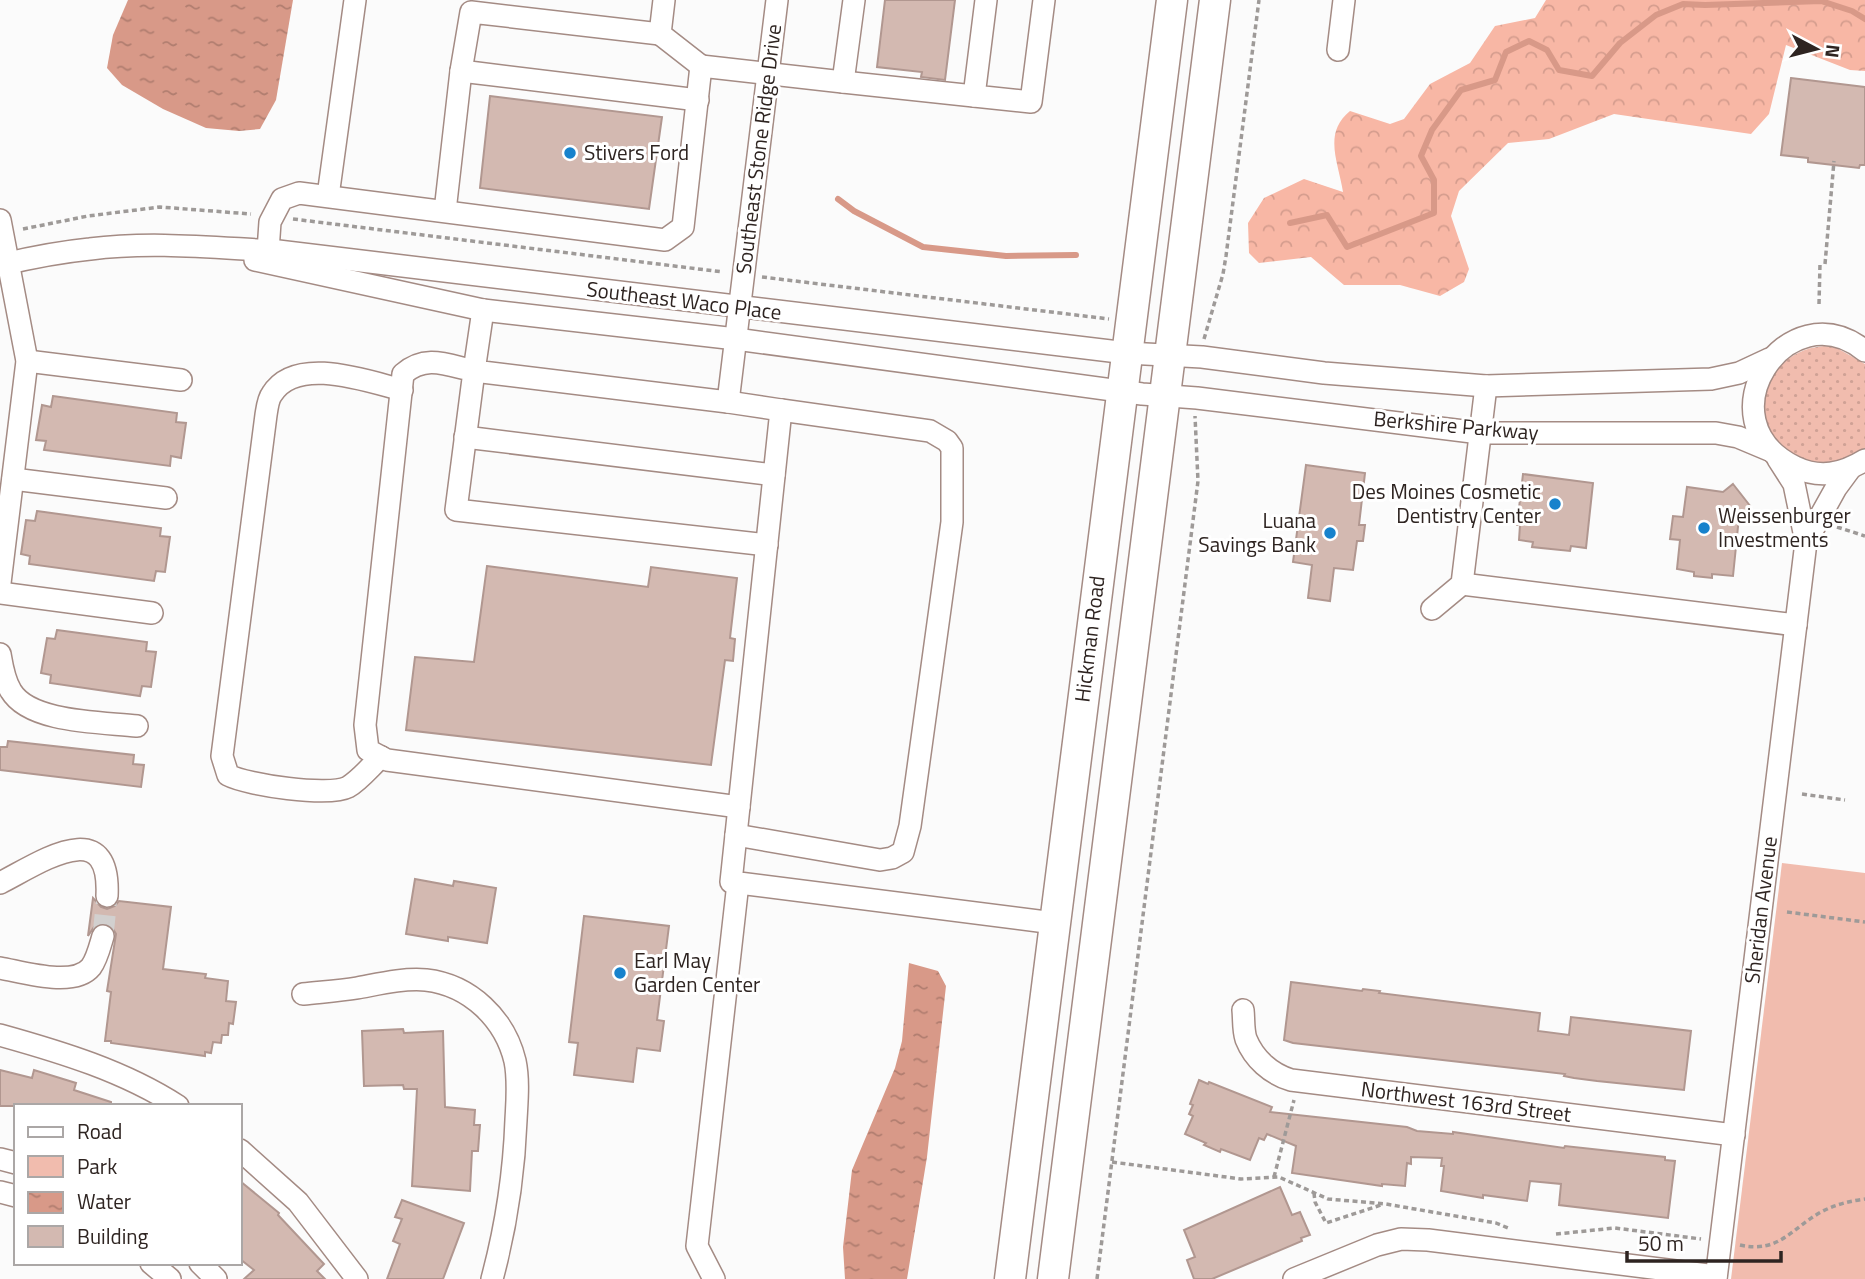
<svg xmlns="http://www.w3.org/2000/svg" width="1865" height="1279" font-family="'Titillium Web',sans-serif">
	<defs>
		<pattern id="forest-crowns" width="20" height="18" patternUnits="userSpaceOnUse" patternTransform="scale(1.75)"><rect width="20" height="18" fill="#f8b7a5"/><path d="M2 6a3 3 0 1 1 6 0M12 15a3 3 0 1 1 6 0" fill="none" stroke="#d59d8e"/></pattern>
		<pattern id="garden-dots" width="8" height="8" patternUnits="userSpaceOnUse" patternTransform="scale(1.75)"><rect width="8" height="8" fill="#f1bcae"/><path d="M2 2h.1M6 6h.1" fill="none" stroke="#cfa195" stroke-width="1.8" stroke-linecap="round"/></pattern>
		<pattern id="water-ripples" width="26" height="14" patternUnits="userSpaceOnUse" patternTransform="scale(1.75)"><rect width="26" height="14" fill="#d89988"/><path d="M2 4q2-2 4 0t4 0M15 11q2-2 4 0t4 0" fill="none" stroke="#b07d6f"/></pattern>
	</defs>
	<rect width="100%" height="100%" fill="#fbfbfb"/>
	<path fill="url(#forest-crowns)" d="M1546 0H1865V71L1850 70 1786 45 1769 114 1751 134 1614 114 1549 139 1508 143 1459 191 1451 216 1469 269 1464 282 1440 296 1400 285H1344L1311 257 1259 263 1249 253 1248 223 1264 198 1304 179 1343 192C1338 161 1323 133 1350 111L1390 124 1404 119 1430 84 1470 63 1495 26 1535 18Z"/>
	<path fill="#f1bcae" d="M1782 863 1865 873V1279H1731Z"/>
	<path fill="url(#garden-dots)" d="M1824 346 1837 348 1865 364V448C1806 495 1732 425 1778 369 1791 354 1804 348 1824 346Z"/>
	<g fill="url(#water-ripples)">
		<path d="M128 0H293L276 100 260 129 239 131 206 128 163 109 122 85 107 68 113 35Z"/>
		<path d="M909 963 938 971 946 986 927 1157 907 1279H845L843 1247 852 1170 895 1068 902 1041Z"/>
	</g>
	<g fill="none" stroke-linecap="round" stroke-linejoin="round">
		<g stroke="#d89988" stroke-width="6">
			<path d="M838 199 854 211 923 247 1006 256 1076 255"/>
			<path d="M1290 223 1327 215 1347 247 1434 213V180L1421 156 1432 130 1461 90 1495 80 1506 52 1529 41 1547 50 1559 70 1592 76 1620 43 1656 15 1683 4 1705 5 1821 1 1852 11 1865 19"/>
		</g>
	</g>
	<g fill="#d3b9b1" stroke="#b19790" stroke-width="2">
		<path d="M885 0H955L945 80 921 77 922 72 877 67Z"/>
		<path d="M1791 78 1865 87V165H1860L1859 168 1808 162V158L1781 155Z"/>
		<path d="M490 96 662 117 649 209 480 188Z"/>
		<path d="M53 396 177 413 176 422 186 423 181 458 171 456 170 466 44 450 46 441 36 440 42 405 51 407Z"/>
		<path d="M1306 465 1365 473 1359 525H1365L1363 541H1357L1353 570 1334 568 1330 601 1308 598 1312 565 1293 562Z"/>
		<path d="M1523 474 1593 483 1586 548 1571 546 1570 551 1532 547 1533 542 1519 540 1520 525H1517Z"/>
		<path d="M1733 484 1751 507 1739 517 1733 576 1712 574V578L1694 576V572L1677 569 1680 540 1670 539 1673 516 1683 517 1687 487 1723 492Z"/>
		<path d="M37 511 161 528 160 536 170 537 165 572 156 571 154 581 29 564 30 556 21 554 26 520 35 521Z"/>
		<path d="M487 566 648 587 651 567 737 578 730 638 735 639 733 661 725 660 711 765 406 730 415 657 474 662Z"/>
		<path d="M57 630 147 642 146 651 156 652 151 687 142 686 140 696 50 683 51 675 41 673 47 638 55 639Z"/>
		<path d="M8 741 134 755 133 764 144 765 141 787 0 770V747H7Z"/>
		<path d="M415 879 453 886 454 881 496 888 487 943 448 937V941L406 934Z"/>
		<path d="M93 898 101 907 107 909 115 906 119 901 171 907 163 969 206 974 205 978 228 981 226 1001 236 1002 233 1024 229 1023 228 1035H222L221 1043 213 1042 211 1053 205 1052V1056L111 1043V1041H105L111 992 107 991 116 934 112 927 101 923 94 927 88 936Z"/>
		<path d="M584 916 669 926 657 1020 664 1021 660 1051 637 1048 633 1082 574 1075 578 1043 569 1042Z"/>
		<path d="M1291 982 1362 991 1363 989 1380 991 1379 993 1540 1013 1538 1031 1569 1035 1571 1017 1691 1031 1684 1090 1597 1081 1574 1078 1564 1076 1565 1074 1293 1043 1284 1040Z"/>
		<path d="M403 1029 404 1033 443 1031 445 1107 475 1110 474 1125H480L478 1151H472L470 1191 412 1186 417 1089H404L403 1085 364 1086 362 1031Z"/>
		<path d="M0 1070 32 1078 34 1070 76 1083 74 1090 111 1102V1106H0Z"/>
		<path d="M1199 1080 1208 1084 1209 1082 1272 1107 1270 1112 1407 1127 1417 1131 1453 1134V1132L1564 1148 1565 1146 1665 1157V1160L1675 1161 1668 1218 1559 1205 1561 1184 1530 1181 1527 1201 1483 1195V1198L1441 1191 1444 1166H1441L1442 1158 1411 1157V1164L1407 1163 1405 1186 1382 1184V1186L1292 1173 1296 1146 1267 1134 1264 1140 1259 1138 1250 1160 1221 1149 1220 1152 1204 1145 1206 1143 1185 1134 1193 1116 1189 1114 1193 1105 1190 1104Z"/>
		<path d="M240 1181 279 1213 278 1215 324 1264 317 1271 325 1279H244L254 1270 240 1259Z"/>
		<path d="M1280 1187 1292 1215 1300 1212 1310 1235 1301 1238 1302 1241 1212 1279H1194L1187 1260 1195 1257 1184 1230Z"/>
		<path d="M402 1200 464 1223 443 1279H387L400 1244 393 1241 402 1219 395 1217Z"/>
	</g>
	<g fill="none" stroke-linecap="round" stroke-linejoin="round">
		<path stroke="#d2d0cf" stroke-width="21" stroke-dasharray="21 10" stroke-linecap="butt" d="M103 936 107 896"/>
		<g stroke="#a48b84" stroke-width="24">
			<g id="minor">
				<path d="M664 0 660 34 701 66"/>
				<path d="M986 0 974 96 1031 102 1044 0"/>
				<path d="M1338 50 1344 0"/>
				<path d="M461 71 698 100"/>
				<path d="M843 82 974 96"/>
				<path d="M328 196 355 0"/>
				<path d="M445 211 461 71 471 12 660 34"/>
				<path d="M0 220 27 361 0 583"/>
				<path d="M268 251 270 222 282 199 299 193 665 240 683 227 701 66 843 82 854 0"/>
				<path d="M255 260 483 310 736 339 1142 394 1197 398 1480 433H1716L1738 437 1769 450"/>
				<path d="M0 265C29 258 60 252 90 249 152 241 216 248 278 251L1127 353 1202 357 1324 373 1486 386 1711 379 1739 373 1769 359"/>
				<path d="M483 310 474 371 728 402 777 0"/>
				<path d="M1865 351C1787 288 1700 421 1795 467 1820 479 1842 474 1865 460"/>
				<path d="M27 361 181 380"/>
				<path d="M728 402 781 410 731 882 1054 923"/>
				<path d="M465 437 774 475"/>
				<path d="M13 479 166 498"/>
				<path d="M1806 542 1836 488 1850 469"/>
				<path d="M1462 584 1796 625"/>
				<path d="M0 593 152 613"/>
				<path d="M1432 609 1462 584 1486 386"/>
				<path d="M0 654C2 666 4 680 11 691 30 723 102 722 137 726"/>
				<path d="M381 757C371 766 360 780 348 787 329 797 247 785 228 775L222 756 266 415C267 409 268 399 272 394 296 355 367 381 402 390"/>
				<path d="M739 807 387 760 368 750 365 725 403 374C426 354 447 365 474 371L456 510 767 545"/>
				<path d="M736 835 880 860 892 858 903 852 910 826 952 522V448L947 441 930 431 781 410"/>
				<path d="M0 883C38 864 111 812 107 896"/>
				<path d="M0 968C23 972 74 988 91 967 97 959 100 946 103 936"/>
				<path d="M303 994C321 992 339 991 357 988 379 984 403 978 426 980 470 985 505 1019 515 1061 519 1080 517 1101 516 1120 514 1174 506 1227 492 1279"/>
				<path d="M1243 1010C1244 1019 1243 1030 1246 1039 1254 1059 1271 1074 1291 1080L1734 1135"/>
				<path d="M0 1035C61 1052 124 1071 178 1106"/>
				<path d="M240 1150 298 1202 357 1279"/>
				<path d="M0 1159 16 1163"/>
				<path d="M0 1192 16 1196"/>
				<path d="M151 1263 170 1279"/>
				<path d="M200 1263 216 1279"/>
				<path d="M714 1279 697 1246 738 883"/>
				<path d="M1294 1279 1377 1245 1401 1239 1428 1240 1716 1276"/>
				<path d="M1716 1279 1806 542 1794 484 1778 459"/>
			</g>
		</g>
		<g stroke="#a48b84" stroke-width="33">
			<g id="highway">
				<path d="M1010 1279 1172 0"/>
				<path d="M1053 1279 1215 0"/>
			</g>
		</g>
		<g stroke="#9e9a98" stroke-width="3.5" stroke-dasharray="5 3.5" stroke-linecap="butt">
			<path d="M293 219 723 272"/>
			<path d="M23 229 88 216 160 207 251 214"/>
			<path d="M1825 264 1834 161"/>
			<path d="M762 277 1109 319"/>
			<path d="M1819 304 1820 264"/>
			<path d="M1204 339 1223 274 1226 256 1259 0"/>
			<path d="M1837 527 1865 536"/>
			<path d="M1802 794 1845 800"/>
			<path d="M1787 912 1865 922"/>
			<path d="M1112 1162 1241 1179 1279 1177 1328 1199 1386 1204 1496 1223 1508 1228"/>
			<path d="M1274 1177 1294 1100"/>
			<path d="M1314 1193 1315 1202 1326 1223 1381 1205"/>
			<path d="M1556 1234 1615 1228 1701 1239"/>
			<path d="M1740 1245C1780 1254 1792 1227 1823 1211 1837 1204 1850 1201 1865 1199"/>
			<path d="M1097 1279 1198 481 1195 416"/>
		</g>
		<use href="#minor" stroke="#fff" stroke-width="21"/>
		<use href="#highway" stroke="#fff" stroke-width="30"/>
	</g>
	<g fill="#1782cc" stroke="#fff" stroke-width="2.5">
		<circle cx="570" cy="153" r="7"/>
		<circle cx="1555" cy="504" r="7"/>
		<circle cx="1704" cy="528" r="7"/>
		<circle cx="1330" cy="533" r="7"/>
		<circle cx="620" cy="973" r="7"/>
	</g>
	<g text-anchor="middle" stroke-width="6" stroke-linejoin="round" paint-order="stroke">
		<g font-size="21" fill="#2e2421" stroke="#fff">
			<text transform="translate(759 149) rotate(-83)" y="7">Southeast Stone Ridge Drive</text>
			<text transform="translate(684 301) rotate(7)" y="7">Southeast Waco Place</text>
			<text transform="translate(1456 426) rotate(5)" y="7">Berkshire Parkway</text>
			<text transform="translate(1090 639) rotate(-83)" y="7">Hickman Road</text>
			<text transform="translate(1761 910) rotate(-83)" y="7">Sheridan Avenue</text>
			<text transform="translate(1466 1102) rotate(7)" y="7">Northwest 163rd Street</text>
		</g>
		<g font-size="21" fill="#2e2421" stroke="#fff" text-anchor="start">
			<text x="584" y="160">Stivers Ford</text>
			<text x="1541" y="499" text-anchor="end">Des Moines Cosmetic<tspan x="1541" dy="24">Dentistry Center</tspan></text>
			<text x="1718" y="523">Weissenburger<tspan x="1718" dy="24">Investments</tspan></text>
			<text x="1316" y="528" text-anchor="end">Luana<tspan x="1316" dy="24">Savings Bank</tspan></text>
			<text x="634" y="968">Earl May<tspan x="634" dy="24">Garden Center</tspan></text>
		</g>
	</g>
	<rect x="14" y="1104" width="228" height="161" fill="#ffffff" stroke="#aba7a6" stroke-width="2"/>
	<rect x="28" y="1127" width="35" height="10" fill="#ffffff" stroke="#aba7a6" stroke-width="2"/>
	<text x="77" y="1139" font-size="21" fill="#2e2421">Road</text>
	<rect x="28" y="1156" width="35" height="21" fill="#f1bcae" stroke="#aba7a6" stroke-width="2"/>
	<text x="77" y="1174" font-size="21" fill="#2e2421">Park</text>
	<rect x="28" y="1192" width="35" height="21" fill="url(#water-ripples)" stroke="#aba7a6" stroke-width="2"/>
	<text x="77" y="1209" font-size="21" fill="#2e2421">Water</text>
	<rect x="28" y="1226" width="35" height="21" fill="#d3b9b1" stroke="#aba7a6" stroke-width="2"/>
	<text x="77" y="1244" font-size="21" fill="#2e2421">Building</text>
	<g transform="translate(1816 49) rotate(97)" stroke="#ffffff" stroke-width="5" paint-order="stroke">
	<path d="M0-5L12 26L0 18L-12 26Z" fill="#2e2421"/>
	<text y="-10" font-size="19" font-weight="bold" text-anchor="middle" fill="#2e2421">N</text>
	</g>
	<path d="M1627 1251v10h154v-10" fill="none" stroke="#2e2421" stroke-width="3.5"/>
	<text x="1638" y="1251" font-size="21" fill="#2e2421" stroke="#ffffff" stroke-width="5" paint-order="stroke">50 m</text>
</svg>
